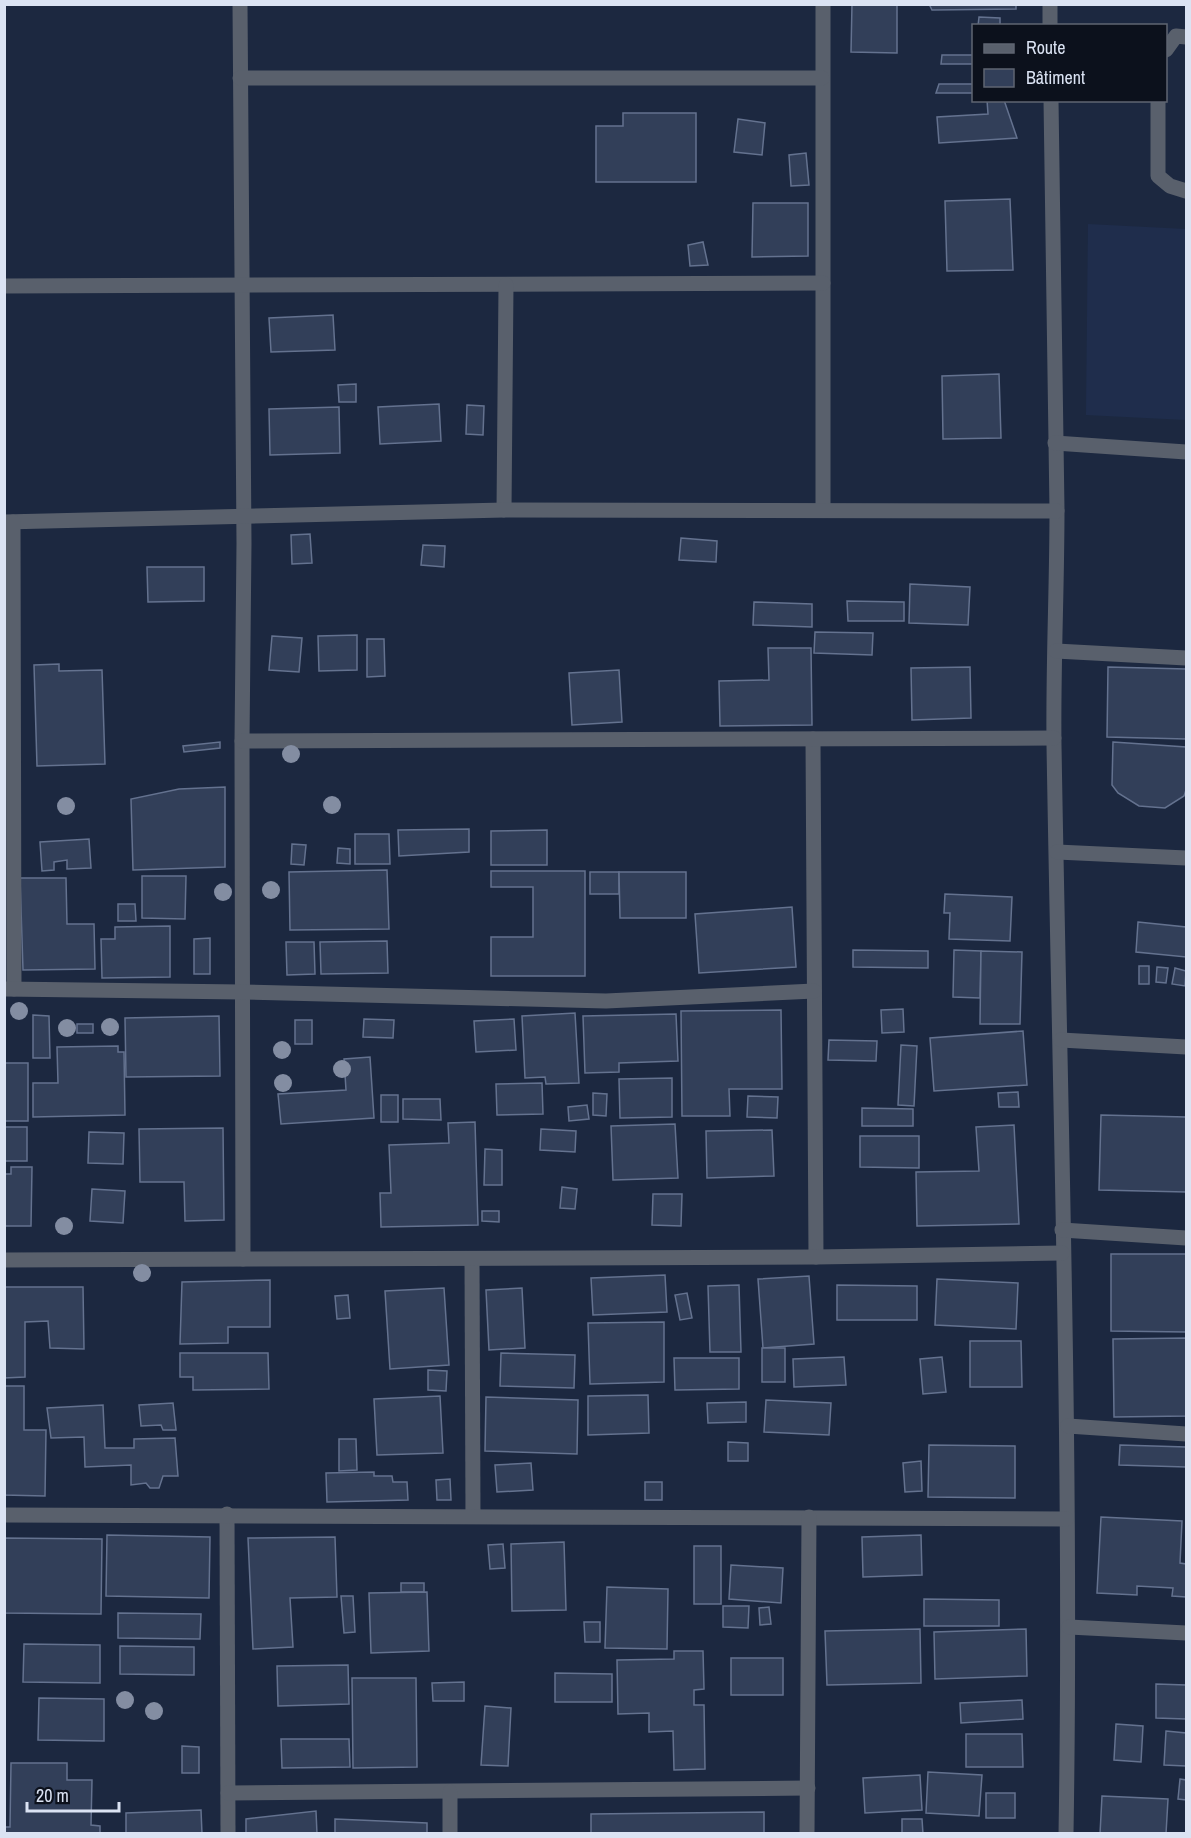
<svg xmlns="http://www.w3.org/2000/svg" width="1191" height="1838" font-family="'Archivo Narrow',sans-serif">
	<rect width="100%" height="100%" fill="#1c2840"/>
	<path fill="#1f2d4c" d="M1088 224 1186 229V420L1086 415Z"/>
	<g fill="#323f59" stroke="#64728f" stroke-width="1.5">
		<path d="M852 4H897V53L851 52Z"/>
		<path d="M929 4H1016V9L932 10Z"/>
		<path d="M979 17 1000 18V26H978Z"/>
		<path d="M942 55H974V64H941Z"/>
		<path d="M939 84H974V93H936Z"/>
		<path d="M987 100H1004L1017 138 939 143 937 117 988 114Z"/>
		<path d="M623 113H696V182H596V126H623Z"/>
		<path d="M738 119 765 123 762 155 734 152Z"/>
		<path d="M806 153 809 185 791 186 789 155Z"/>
		<path d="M1010 199 1013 270 947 271 945 201Z"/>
		<path d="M753 203H808V256L752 257Z"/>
		<path d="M703 242 708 265 690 266 688 245Z"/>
		<path d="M333 315 335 350 271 352 269 318Z"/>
		<path d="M999 374 1001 438 943 439 942 376Z"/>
		<path d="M356 384V402H339L338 385Z"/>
		<path d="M439 404 441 441 380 444 378 407Z"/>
		<path d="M467 405 484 406 483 435 466 434Z"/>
		<path d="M339 407 340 453 270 455 269 409Z"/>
		<path d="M310 534 312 563 292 564 291 535Z"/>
		<path d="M681 538 717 541 716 562 679 560Z"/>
		<path d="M423 545 445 546 444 567 421 565Z"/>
		<path d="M147 567H204V601L148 602Z"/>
		<path d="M910 584 970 587 968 625 909 623Z"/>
		<path d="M847 601 904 602V621H848Z"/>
		<path d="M754 602 812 604V627L753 625Z"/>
		<path d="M815 632 873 633 872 655 814 653Z"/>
		<path d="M357 635V670L319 671 318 636Z"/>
		<path d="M272 636 302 638 299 672 269 670Z"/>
		<path d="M367 639H384L385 676 367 677Z"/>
		<path d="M768 648H811L812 725 720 726 719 681 769 680Z"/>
		<path d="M59 664V671L102 670 105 764 37 766 34 665Z"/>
		<path d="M970 667 971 718 912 720 911 668Z"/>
		<path d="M1108 667 1186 669V739L1107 737Z"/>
		<path d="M619 670 622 722 572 725 569 673Z"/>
		<path d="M220 742V748L184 752 183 746Z"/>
		<path d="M1113 742 1186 747V790L1184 796 1165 808 1139 806 1118 793 1112 785Z"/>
		<path d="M225 787V867L133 870 131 799 179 789Z"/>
		<path d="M469 829V852L399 856 398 830Z"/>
		<path d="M547 830V865H491V831Z"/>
		<path d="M355 834H389L390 864H355Z"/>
		<path d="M89 839 91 868 67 869V860L54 862V870L42 871 40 842Z"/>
		<path d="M292 844 306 845 304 865 291 864Z"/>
		<path d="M338 848 350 849V864L337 863Z"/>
		<path d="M387 870 389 929 290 930 289 872Z"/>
		<path d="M491 871H585V976H491V937H533V887H491Z"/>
		<rect x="590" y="872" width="29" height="22"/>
		<path d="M619 872H686V918H620Z"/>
		<path d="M142 876H186L185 919 142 918Z"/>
		<path d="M20 878H66L67 924H94L95 969 23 970Z"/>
		<path d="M945 894 1012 897 1010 941 949 939 950 913H944Z"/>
		<path d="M118 904H135L136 921H118Z"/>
		<path d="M792 907 796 967 699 973 695 914Z"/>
		<path d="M1138 922 1186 927V957L1136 952Z"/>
		<path d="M170 926V977L102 978 101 939H115V927Z"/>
		<path d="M210 938V974H194V939Z"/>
		<path d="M387 941 388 973 321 974 320 942Z"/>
		<path d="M286 942H314L315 974 287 975Z"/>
		<path d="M853 950 928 951V968L853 967Z"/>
		<path d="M954 950 981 951 980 998 953 997Z"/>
		<path d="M981 951 1022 952 1020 1024H980Z"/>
		<rect x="1139" y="966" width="10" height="18"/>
		<path d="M1157 967 1168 968 1166 983 1156 982Z"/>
		<path d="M1175 968 1186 971 1185 986 1172 984Z"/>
		<path d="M903 1009 904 1032 882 1033 881 1010Z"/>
		<path d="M781 1010 782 1089H729L730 1116H682L681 1011Z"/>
		<path d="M575 1013 579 1083 546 1084 545 1077 525 1078 522 1016Z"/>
		<path d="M676 1014 678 1061 619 1063V1072L585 1073 583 1016Z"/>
		<path d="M33 1015 49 1016 50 1058H33Z"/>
		<path d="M219 1016 220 1076 126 1077 125 1018Z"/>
		<path d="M364 1019 394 1020 393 1038 363 1037Z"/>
		<path d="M514 1019 516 1050 476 1052 474 1021Z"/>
		<rect x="295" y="1020" width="17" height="24"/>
		<rect x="77" y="1024" width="16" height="9"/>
		<path d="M1023 1031 1027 1085 934 1091 930 1038Z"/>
		<path d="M829 1040 877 1041 876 1061 828 1060Z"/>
		<path d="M901 1045 917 1046 914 1106 898 1105Z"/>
		<path d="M118 1046V1052H124L125 1115 33 1117V1083H58L57 1047Z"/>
		<path d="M370 1057 374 1118 281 1124 278 1094 346 1090 344 1059Z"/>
		<rect x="4" y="1063" width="24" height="58"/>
		<path d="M672 1078V1117L620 1118 619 1079Z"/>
		<path d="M542 1083 543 1114 497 1115 496 1084Z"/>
		<path d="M1018 1092 1019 1107H999L998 1093Z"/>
		<path d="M593 1093 607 1094 606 1116 593 1115Z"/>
		<rect x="381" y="1095" width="17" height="27"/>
		<path d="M748 1096 778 1097 777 1118 747 1117Z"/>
		<path d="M403 1099H440L441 1120 403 1119Z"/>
		<path d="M587 1105 589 1119 569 1121 568 1107Z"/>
		<path d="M862 1108 913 1109V1126H862Z"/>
		<path d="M1101 1115 1186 1117V1192L1099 1190Z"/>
		<path d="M475 1122 478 1225 381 1227 380 1193H391L389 1145 449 1143 448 1123Z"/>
		<path d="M675 1124 678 1178 613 1180 611 1126Z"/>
		<path d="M1014 1125 1019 1224 917 1226 916 1172 979 1171 976 1127Z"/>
		<rect x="4" y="1127" width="23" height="34"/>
		<path d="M223 1128 224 1220 185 1221 184 1182H140L139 1129Z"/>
		<path d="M541 1129 576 1131 575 1152 540 1150Z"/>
		<path d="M772 1130 774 1176 707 1178 706 1131Z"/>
		<path d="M89 1132 124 1133 123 1164 88 1163Z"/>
		<path d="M860 1136H919V1168L860 1167Z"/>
		<path d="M485 1149 502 1150V1185H484Z"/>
		<path d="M11 1167H32L31 1226H4V1174H11Z"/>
		<path d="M562 1187 577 1189 575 1209 560 1208Z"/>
		<path d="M92 1189 125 1191 123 1223 90 1221Z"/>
		<path d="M653 1194H682L681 1226 652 1225Z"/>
		<path d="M482 1211H499V1222L482 1221Z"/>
		<path d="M1111 1254H1186V1332L1111 1331Z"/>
		<path d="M665 1275 667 1312 593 1315 591 1278Z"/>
		<path d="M809 1276 814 1344 763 1348 758 1279Z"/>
		<path d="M937 1279 1018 1283 1016 1329 935 1325Z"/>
		<path d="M270 1280V1327H228V1343L180 1344 182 1282Z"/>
		<path d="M739 1285 741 1352H710L708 1286Z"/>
		<path d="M837 1285 917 1286V1320H837Z"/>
		<path d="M4 1287H83L84 1349 50 1348 48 1321 25 1322V1377L4 1378Z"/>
		<path d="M444 1288 449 1365 390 1369 385 1291Z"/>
		<path d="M522 1288 525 1348 489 1350 486 1290Z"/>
		<path d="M687 1293 692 1318 680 1320 675 1295Z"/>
		<path d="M348 1295 350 1318 337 1319 335 1296Z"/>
		<path d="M664 1322V1382L590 1384 588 1323Z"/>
		<path d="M1186 1338V1416L1114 1417 1113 1339Z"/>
		<path d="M970 1341H1021L1022 1387H970Z"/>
		<rect x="762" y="1348" width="23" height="34"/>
		<path d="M180 1353H268L269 1389 193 1390V1377H180Z"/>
		<path d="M501 1353 575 1355 574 1388 500 1386Z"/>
		<path d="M844 1357 846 1385 794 1387 793 1359Z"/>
		<path d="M942 1357 946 1392 923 1394 920 1359Z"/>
		<path d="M674 1358H739V1389L675 1390Z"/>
		<path d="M428 1370 447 1371 446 1391 428 1390Z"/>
		<path d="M4 1386H24V1430H46L45 1496 4 1495Z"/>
		<path d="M648 1395 649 1433 588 1435V1396Z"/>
		<path d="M440 1396 443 1453 377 1455 374 1399Z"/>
		<path d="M486 1397 578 1400 577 1454 485 1451Z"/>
		<path d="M766 1400 831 1403 829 1435 764 1432Z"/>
		<path d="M746 1402V1422L708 1423 707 1403Z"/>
		<path d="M173 1403 176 1430H163L161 1425 141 1426 139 1405Z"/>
		<path d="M103 1405 105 1448H134V1439L175 1438 178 1476H163L159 1488H150L146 1483 131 1485V1465L85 1467 84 1437 51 1438 47 1408Z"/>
		<path d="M339 1439H356L357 1470 339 1471Z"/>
		<path d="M728 1442 748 1443V1461H728Z"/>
		<path d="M929 1445 1015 1446V1498L928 1497Z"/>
		<path d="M1120 1445 1186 1447V1467L1119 1465Z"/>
		<path d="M921 1461 922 1491 905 1492 903 1463Z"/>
		<path d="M531 1463 533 1490 497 1492 495 1465Z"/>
		<path d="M374 1472V1476H392L393 1482H407L408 1500 327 1502 326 1473Z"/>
		<path d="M450 1479 451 1500H437L436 1480Z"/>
		<rect x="645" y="1482" width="17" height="18"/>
		<path d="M1101 1517 1182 1521 1180 1563 1186 1564V1597L1172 1596 1173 1588 1137 1586V1595L1097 1593Z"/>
		<path d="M107 1535 210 1537 209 1598 106 1596Z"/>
		<path d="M921 1535 922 1575 863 1577 862 1537Z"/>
		<path d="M335 1537 337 1597 290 1598 293 1647 253 1649 248 1538Z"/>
		<path d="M4 1538 102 1539 101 1614 4 1613Z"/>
		<path d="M564 1542 566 1610 512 1611 511 1544Z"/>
		<path d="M503 1544 505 1568 490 1569 488 1545Z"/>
		<rect x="694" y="1546" width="27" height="58"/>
		<path d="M731 1565 783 1568 781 1603 729 1599Z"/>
		<rect x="401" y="1583" width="23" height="9"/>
		<path d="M607 1587 668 1589 667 1649 605 1648Z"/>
		<path d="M427 1592 429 1651 371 1653 369 1593Z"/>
		<path d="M341 1596H353L355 1632 344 1633Z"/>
		<path d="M924 1599 999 1600V1626H924Z"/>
		<path d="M723 1606H749L748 1628 723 1627Z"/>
		<path d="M769 1607 771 1624 760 1625 759 1608Z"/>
		<path d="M118 1613 201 1614 200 1639 118 1638Z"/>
		<path d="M584 1622H600V1642H585Z"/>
		<path d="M920 1629 921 1683 827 1685 825 1631Z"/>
		<path d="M1026 1629 1027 1676 935 1679 934 1632Z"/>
		<path d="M24 1644 100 1645V1683L23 1682Z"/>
		<path d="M120 1646 194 1647V1675L120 1674Z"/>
		<path d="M674 1651H703L704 1689 694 1690V1705H704L705 1769 674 1770 673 1731 649 1732V1713L618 1714 617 1660 674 1659Z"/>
		<rect x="731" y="1658" width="52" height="37"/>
		<path d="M348 1665 349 1704 278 1706 277 1666Z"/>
		<path d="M555 1673 612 1674V1702H555Z"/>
		<path d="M352 1678H416L417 1767 353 1768Z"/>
		<path d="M464 1682V1701H433L432 1683Z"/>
		<path d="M1156 1684 1186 1685V1719L1156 1718Z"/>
		<path d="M39 1698 104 1699V1741L38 1740Z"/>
		<path d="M1022 1700 1023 1719 961 1723 960 1703Z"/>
		<path d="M485 1706 511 1708 508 1766 481 1765Z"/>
		<path d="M1116 1724 1143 1726 1141 1762 1114 1760Z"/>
		<path d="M1166 1731 1186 1733V1766L1164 1765Z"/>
		<path d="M966 1734H1022L1023 1767H966Z"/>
		<path d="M281 1739H349L350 1767 282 1768Z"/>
		<path d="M182 1746 199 1747V1773H182Z"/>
		<path d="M11 1763H67V1780H92L91 1825 100 1826V1834H4V1827H10Z"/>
		<path d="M928 1772 982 1775 979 1816 926 1813Z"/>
		<path d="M920 1775 922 1810 865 1813 863 1778Z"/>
		<path d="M1180 1779 1186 1780V1800L1178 1799Z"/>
		<rect x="986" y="1793" width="29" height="25"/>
		<path d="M1102 1796 1168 1799 1166 1834H1100Z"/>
		<path d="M201 1810 202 1834H126V1813Z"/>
		<path d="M316 1811 317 1834H246V1819Z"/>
		<path d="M764 1812V1834H591V1814Z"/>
		<path d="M335 1819 427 1823V1834H335Z"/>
		<path d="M902 1819H922L923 1834H902Z"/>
	</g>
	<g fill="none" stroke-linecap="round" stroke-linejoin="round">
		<g stroke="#59606c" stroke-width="15">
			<path d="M240 4 244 543 242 741 243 1259"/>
			<path d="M823 4V510"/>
			<path d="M1050 4V26"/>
			<path d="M1166 50 1176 36 1186 37"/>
			<path d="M240 78H822"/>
			<path d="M1051 100C1053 237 1055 373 1057 510 1057 588 1053 667 1054 745 1060 1108 1072 1471 1066 1834"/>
			<path d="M1158 100V176L1170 186 1186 191"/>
			<path d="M4 286 823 283"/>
			<path d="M1055 443 1186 452"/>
			<path d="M504 510 506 285"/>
			<path d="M4 522 504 510 1057 511"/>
			<path d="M13 522 14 989"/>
			<path d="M1056 651 1186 658"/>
			<path d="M813 739 816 1257"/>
			<path d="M242 741 1054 738"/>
			<path d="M1057 852 1186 858"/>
			<path d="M4 989 242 992 606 1001 814 991"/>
			<path d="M1061 1040 1186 1047"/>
			<path d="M1062 1230 1186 1238"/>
			<path d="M472 1259 473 1515"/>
			<path d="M4 1260 816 1257 1062 1253"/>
			<path d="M1068 1426 1186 1434"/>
			<path d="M227 1514 228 1834"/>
			<path d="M4 1515 1066 1519"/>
			<path d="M1069 1627 1186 1633"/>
			<path d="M228 1793 808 1788"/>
			<path d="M450 1834V1792"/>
			<path d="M807 1834 809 1517"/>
		</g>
	</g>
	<g fill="#838da2">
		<circle cx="291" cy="754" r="9"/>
		<circle cx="332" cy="805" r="9"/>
		<circle cx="66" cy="806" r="9"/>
		<circle cx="271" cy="890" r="9"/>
		<circle cx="223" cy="892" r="9"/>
		<circle cx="19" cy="1011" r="9"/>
		<circle cx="110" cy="1027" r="9"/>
		<circle cx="67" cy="1028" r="9"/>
		<circle cx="282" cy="1050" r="9"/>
		<circle cx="342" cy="1069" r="9"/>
		<circle cx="283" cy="1083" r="9"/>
		<circle cx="64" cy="1226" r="9"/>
		<circle cx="142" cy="1273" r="9"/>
		<circle cx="125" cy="1700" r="9"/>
		<circle cx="154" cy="1711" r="9"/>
	</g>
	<rect width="1191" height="1838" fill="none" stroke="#dbe3f3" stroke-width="12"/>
	<rect x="972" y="24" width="195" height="78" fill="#0c111c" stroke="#5f6572" stroke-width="1.5"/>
	<rect x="984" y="44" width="30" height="9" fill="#59606c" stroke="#5f6572" stroke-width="1.5"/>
	<text x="1026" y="54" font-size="18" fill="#dbe3f3">Route</text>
	<rect x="984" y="69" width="30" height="18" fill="#323f59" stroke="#5f6572" stroke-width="1.5"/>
	<text x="1026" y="84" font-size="18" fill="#dbe3f3">Bâtiment</text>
	<path d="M27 1802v9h92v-9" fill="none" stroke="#dbe3f3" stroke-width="3"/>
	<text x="36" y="1802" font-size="18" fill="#dbe3f3" stroke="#0c111c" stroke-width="4.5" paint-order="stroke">20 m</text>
</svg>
